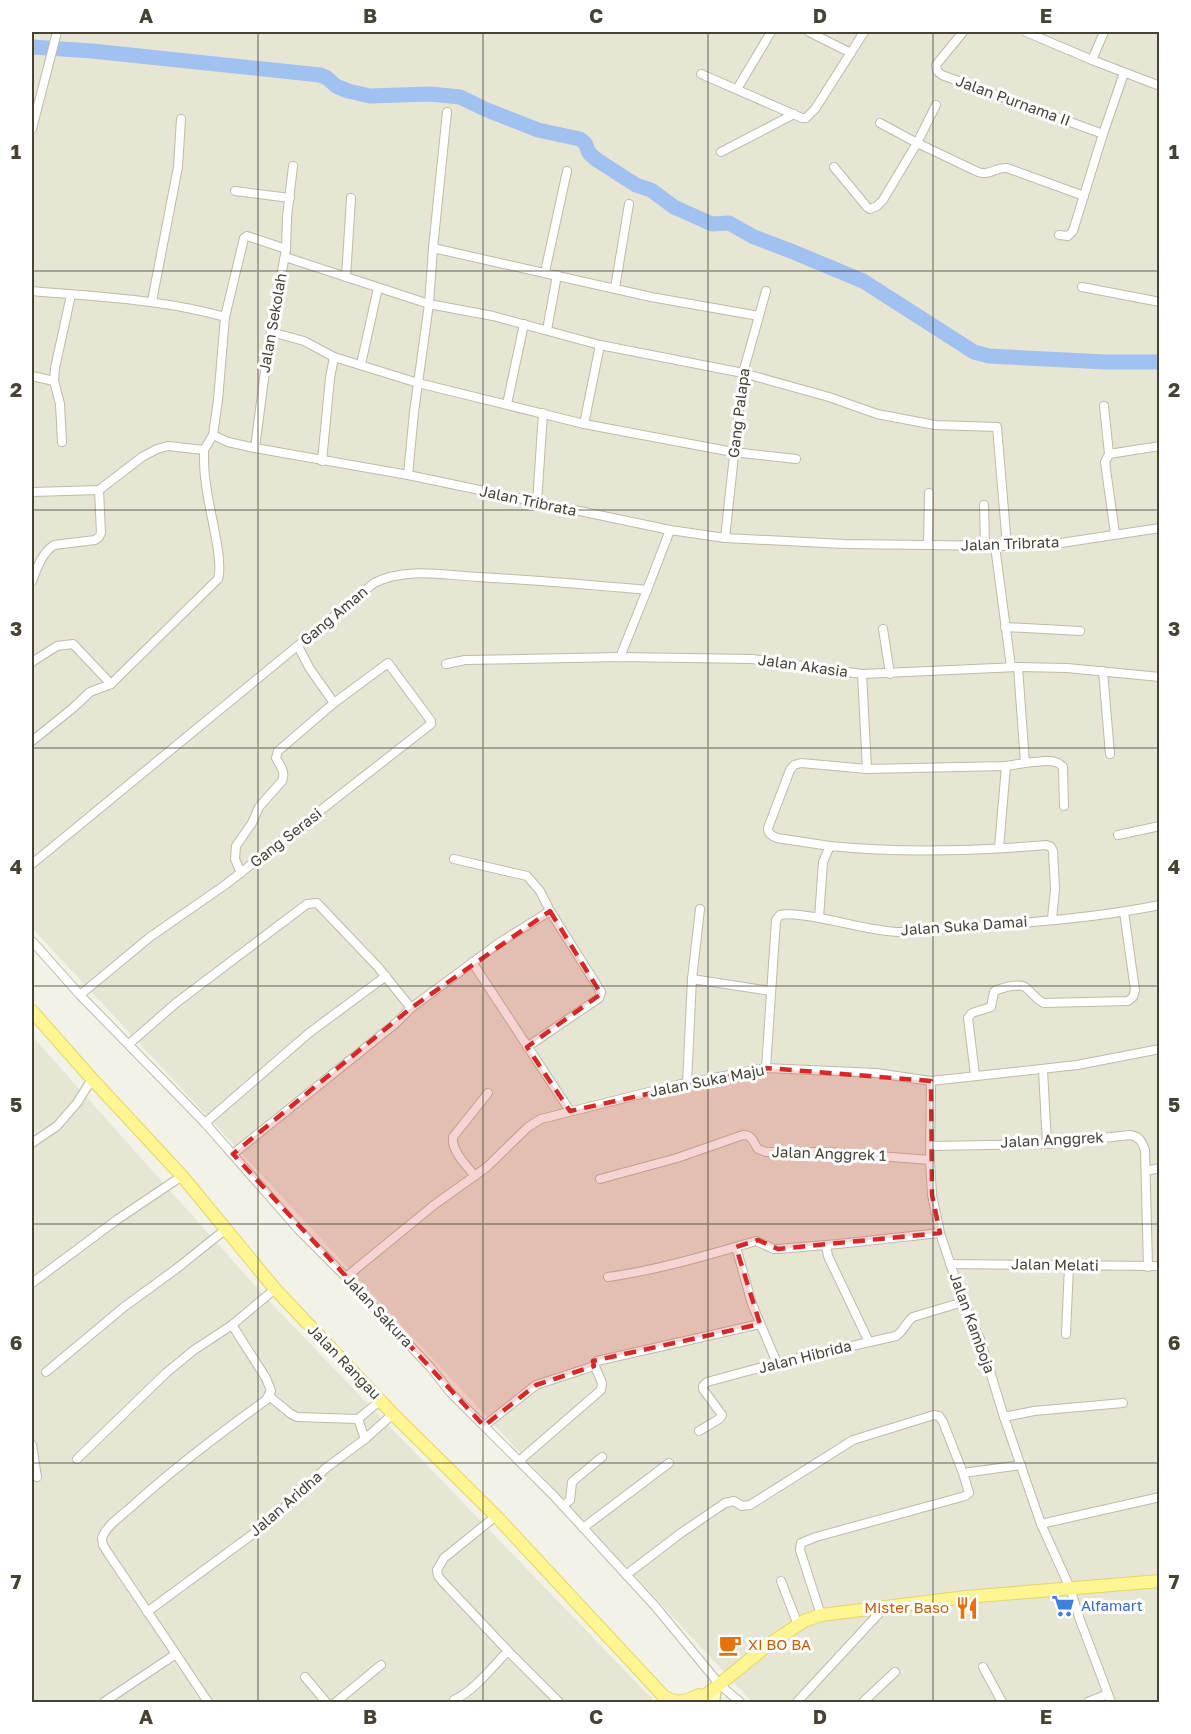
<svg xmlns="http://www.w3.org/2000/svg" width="1191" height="1734" font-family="'Golos Text',sans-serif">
	<rect width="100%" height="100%" fill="#f3f2e6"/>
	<g fill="#e7e5d4">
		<path d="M32 32H1159V1702H752L32 928Z"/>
		<path d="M32 1036 267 1299 655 1702H32Z"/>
	</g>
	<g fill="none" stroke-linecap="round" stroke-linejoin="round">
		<path stroke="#a1c1f1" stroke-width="15" d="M32 47 92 51 320 75 327 78 336 86 348 91 370 96 430 94 460 97 487 110 538 130 580 139 585 143 589 153 597 160 636 185 651 190 674 207 712 224 729 223 754 237 791 251 863 281 974 352 989 356 1105 362H1160"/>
		<g stroke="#bfbba8" stroke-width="10">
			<g id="street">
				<path d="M809 32 851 53"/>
				<path d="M963 32 936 65 937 71 942 75 1103 134"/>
				<path d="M1026 32 1092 60 1160 86"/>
				<path d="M1092 60 1104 32"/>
				<path d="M701 74 802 118H806L815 109 864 32"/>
				<path d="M737 89 771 32"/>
				<path d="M880 123 917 143 936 105"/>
				<path d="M32 129 57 32"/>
				<path d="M721 152 794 114"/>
				<path d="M834 167 867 207 870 209 877 206 883 200 917 143 978 172C991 176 995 167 1007 168L1084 196"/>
				<path d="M235 191 290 198"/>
				<path d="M1059 235 1068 236 1073 231 1103 134 1124 73"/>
				<path d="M433 248 651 297 759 316"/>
				<path d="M285 257 429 304 493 316 600 345 743 373 829 397 877 414 935 425 997 427 1007 546"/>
				<path d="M545 272 567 171"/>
				<path d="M346 277 351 198"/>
				<path d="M1082 287 1160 302"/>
				<path d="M615 288 629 204"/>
				<path d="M32 291C96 297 162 299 225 317L218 400 213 435 228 442 255 448 408 475 670 530 725 538 844 544 1007 546 1061 543 1160 528"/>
				<path d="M152 301 178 167 181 119"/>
				<path d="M225 317 244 238 247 236 286 249"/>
				<path d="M547 330 557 275"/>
				<path d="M271 332 304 341 334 357"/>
				<path d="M361 364 378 288"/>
				<path d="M32 376 54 381"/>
				<path d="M507 404 524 324"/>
				<path d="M1104 406 1109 454 1105 462 1115 534"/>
				<path d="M584 424 600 345"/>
				<path d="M62 442 60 404 54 381 55 368 71 295"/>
				<path d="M255 448 268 348 286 249 287 217 293 166"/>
				<path d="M1109 454 1160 446"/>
				<path d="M322 461 330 378 334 357 418 383 584 424 733 452 796 459"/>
				<path d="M408 475 414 412 429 304 433 248 447 112"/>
				<path d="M32 492 99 490"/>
				<path d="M537 503 543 413"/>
				<path d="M984 505 985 546"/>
				<path d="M725 538 743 373 766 291"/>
				<path d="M928 545 929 493"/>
				<path d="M995 546 1011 667"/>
				<path d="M32 581C37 568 42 553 54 545L95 540 99 537 101 533 99 490 142 457 157 449 168 446 204 450"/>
				<path d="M1005 627 1080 631"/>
				<path d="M883 629 890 674"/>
				<path d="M620 657 647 590"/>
				<path d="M32 662 57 646 73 644 111 684"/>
				<path d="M446 664 465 660 620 657 752 659 862 674 1018 667 1067 668 1160 677"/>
				<path d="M1103 671 1110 754"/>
				<path d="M862 674 867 769"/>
				<path d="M32 741 73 708 90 692 111 684 218 579C224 560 208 507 206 484 204 474 204 465 204 455V450L213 435"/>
				<path d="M1025 763C1038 762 1055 757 1063 767L1064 806"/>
				<path d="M1118 835 1160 826"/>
				<path d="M830 846 777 838C772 836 768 834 768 828L790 770 794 765 801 763 867 769 1006 766 1025 763 1018 667"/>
				<path d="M999 848 1006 766"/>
				<path d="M454 859 527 876 540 891 550 911 601 992 599 998 527 1047"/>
				<path d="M32 864 374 583C405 567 444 575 478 577 534 580 591 585 647 590L670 530"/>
				<path d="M241 873 235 859 236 846 252 823 259 807 282 781C286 771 280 766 276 758L278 751 334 703"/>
				<path d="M819 918 823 862 830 846C900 853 976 851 1046 845L1051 847 1053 851 1055 889 1052 919"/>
				<path d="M32 941 80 995 205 1123 299 1230 346 1277 431 1368 450 1392 554 1496 655 1606 720 1685 740 1702"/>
				<path d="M472 962 570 1111"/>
				<path d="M692 979 771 991"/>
				<path d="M80 995 150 937 225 885 431 724V721L388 663 334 703 310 669 298 646"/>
				<path d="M411 1008 499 943 550 911"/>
				<path d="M129 1044 176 1003 307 904 317 903 378 967 411 1008 395 1024 233 1154"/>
				<path d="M766 1068 776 920 780 915C789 913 798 915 807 916 837 920 867 930 897 932 915 933 933 929 951 928 1021 923 1091 919 1160 905"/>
				<path d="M1043 1070 1047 1144"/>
				<path d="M975 1075 968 1018 972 1013 991 1007 994 992 996 990C1004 988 1018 983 1025 987 1032 992 1035 999 1044 1003L1128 1001 1133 997 1135 990 1124 912"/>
				<path d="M931 1081 930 1160 932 1195 940 1233 963 1302 980 1339 1004 1417 1041 1524 1070 1588 1080 1620 1111 1702"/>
				<path d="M687 1083 692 979 700 909"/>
				<path d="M205 1123 309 1033 386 976"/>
				<path d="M32 1143 57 1126 77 1103 92 1079"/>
				<path d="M931 1146 1047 1144 1130 1135C1139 1136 1142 1142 1145 1150L1148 1267"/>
				<path d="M1146 1171 1160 1168"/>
				<path d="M475 1176C467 1166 451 1151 453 1137L488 1093"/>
				<path d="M600 1179 677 1158 743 1135C753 1135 753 1142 758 1149L766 1152H828L930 1160"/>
				<path d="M826 1245 828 1256 869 1342"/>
				<path d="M736 1247 752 1304 777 1363"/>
				<path d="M950 1264 1160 1266"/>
				<path d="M346 1277 434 1205 487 1167 528 1127 541 1119 677 1085 766 1068 876 1073 931 1081 1077 1065 1160 1049"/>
				<path d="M608 1277C658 1270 708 1255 756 1241L774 1249H778L838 1244 940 1233"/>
				<path d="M32 1283 118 1219 182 1176"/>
				<path d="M1066 1334 1069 1266"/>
				<path d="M46 1372 124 1307 176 1269 226 1229"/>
				<path d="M269 1396 291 1414 297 1417 358 1419"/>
				<path d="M1004 1417 1034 1411 1123 1403"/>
				<path d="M484 1426 536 1385 594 1366"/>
				<path d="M699 1431 719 1419 722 1415 703 1389V1386L707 1382 777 1363 896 1336C904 1331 906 1322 913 1317L963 1302"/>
				<path d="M365 1439 358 1419 381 1400"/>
				<path d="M32 1445 37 1477"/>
				<path d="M77 1459 166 1373 194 1350 232 1325 275 1289"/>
				<path d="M519 1461 601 1390 602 1383 594 1364 597 1361 760 1324"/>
				<path d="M963 1473 1021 1465"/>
				<path d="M563 1506 570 1500 572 1482 602 1457"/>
				<path d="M496 1516 444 1558 437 1570 438 1576 443 1582 508 1651"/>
				<path d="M1041 1524 1160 1497"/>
				<path d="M583 1528 669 1463"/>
				<path d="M626 1575 681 1533 725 1503 734 1501 742 1506 750 1505 853 1440 934 1415 939 1416 943 1422 963 1473 969 1493 965 1496 816 1537 801 1543 800 1550 821 1615"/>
				<path d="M781 1581 798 1625"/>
				<path d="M147 1612 268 1523 326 1468 365 1439 393 1414"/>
				<path d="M176 1654 108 1553 103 1545 102 1538C106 1526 121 1516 130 1508 173 1469 219 1434 266 1400L271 1391 266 1378 232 1325"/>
				<path d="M983 1667 1002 1702"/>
				<path d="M305 1677 326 1702"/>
				<path d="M454 1700C474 1691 493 1666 508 1651L559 1702"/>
				<path d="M104 1702 176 1654 208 1702"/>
				<path d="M336 1702 381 1665"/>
				<path d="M797 1702 884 1608"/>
				<path d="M863 1702 895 1672"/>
				<path d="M1088 1702 1108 1694"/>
			</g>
		</g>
		<g stroke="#d4cf95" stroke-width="13">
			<path id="secondary" d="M714 1702 716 1688"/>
		</g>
		<g stroke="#e4d763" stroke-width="14">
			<g id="primary">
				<path d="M32 1011 92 1079 182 1176 275 1289 393 1414 496 1516 669 1702"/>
				<path d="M663 1696C678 1705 684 1702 699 1695"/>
				<path d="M694 1702 705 1696 768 1645 804 1621 821 1615 966 1597 1160 1581"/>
			</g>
		</g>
		<use href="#street" stroke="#fff" stroke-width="8"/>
		<use href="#secondary" stroke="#fffcc4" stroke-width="10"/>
		<use href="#primary" stroke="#fff593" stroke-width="12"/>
	</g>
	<path fill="#d62828" fill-opacity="0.2" stroke="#d62828" stroke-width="4.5" stroke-dasharray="12 8" stroke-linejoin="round" d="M550 911 601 994 527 1047 570 1111 766 1068 931 1081 932 1195 940 1233 778 1249 758 1240 736 1247 760 1324 593 1361 594 1366 536 1385 484 1426 233 1154 411 1008Z"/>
	<path fill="none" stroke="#464335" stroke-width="1.5" stroke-opacity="0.55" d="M258 32V1702M483 32V1702M708 32V1702M933 32V1702M32 271H1160M32 510H1160M32 748H1160M32 986H1160M32 1224H1160M32 1463H1160"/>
	<defs>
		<g id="supermarket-bare" transform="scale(1.8)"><path d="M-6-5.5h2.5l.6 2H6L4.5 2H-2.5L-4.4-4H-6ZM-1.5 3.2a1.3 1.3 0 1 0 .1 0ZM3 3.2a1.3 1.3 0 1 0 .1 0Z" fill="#3f7fe0" stroke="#fff" stroke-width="2.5" paint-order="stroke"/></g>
		<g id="restaurant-bare" transform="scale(1.8)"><path d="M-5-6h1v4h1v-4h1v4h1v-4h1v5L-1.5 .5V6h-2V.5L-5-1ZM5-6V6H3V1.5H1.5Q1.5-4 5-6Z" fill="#e8710a" stroke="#fff" stroke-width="2.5" paint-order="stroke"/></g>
		<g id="cafe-bare" transform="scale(1.8)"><path d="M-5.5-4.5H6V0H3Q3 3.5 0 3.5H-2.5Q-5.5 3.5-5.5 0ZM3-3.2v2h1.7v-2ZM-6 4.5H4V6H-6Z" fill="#e8710a" stroke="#fff" stroke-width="2.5" paint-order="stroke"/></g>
	</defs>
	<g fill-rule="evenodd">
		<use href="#supermarket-bare" x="1063" y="1606"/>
		<use href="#restaurant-bare" x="967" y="1608"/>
		<use href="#cafe-bare" x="730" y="1645"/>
	</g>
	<g text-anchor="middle" stroke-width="6" stroke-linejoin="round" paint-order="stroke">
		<g font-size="15" fill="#464335" stroke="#fff">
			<text transform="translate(1013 101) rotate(20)" y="5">Jalan Purnama II</text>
			<text transform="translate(273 323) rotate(-80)" y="5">Jalan Sekolah</text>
			<text transform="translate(739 413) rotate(-83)" y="5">Gang Palapa</text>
			<text transform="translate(528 501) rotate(12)" y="5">Jalan Tribrata</text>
			<text transform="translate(1010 544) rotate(-2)" y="5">Jalan Tribrata</text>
			<text transform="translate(334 616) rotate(-40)" y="5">Gang Aman</text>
			<text transform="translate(803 666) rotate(8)" y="5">Jalan Akasia</text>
			<text transform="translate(286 838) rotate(-38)" y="5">Gang Serasi</text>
			<text transform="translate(964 926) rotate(-4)" y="5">Jalan Suka Damai</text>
			<text transform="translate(707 1081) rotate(-11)" y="5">Jalan Suka Maju</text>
			<text transform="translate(1052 1140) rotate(-3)" y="5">Jalan Anggrek</text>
			<text transform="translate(829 1154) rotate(2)" y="5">Jalan Anggrek 1</text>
			<text transform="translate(1055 1265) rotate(1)" y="5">Jalan Melati</text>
			<text transform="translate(378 1311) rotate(47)" y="5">Jalan Sakura</text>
			<text transform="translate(972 1323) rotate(70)" y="5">Jalan Kamboja</text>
			<text transform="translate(805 1357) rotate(-14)" y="5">Jalan Hibrida</text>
			<text transform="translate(344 1362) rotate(46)" y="5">Jalan Rangau</text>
			<text transform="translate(286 1504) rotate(-41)" y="5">Jalan Aridha</text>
		</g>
		<g font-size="15" fill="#366cbe" stroke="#fff" text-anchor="start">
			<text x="1081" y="1611">Alfamart</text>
		</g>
		<g font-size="15" fill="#c56008" stroke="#fff" text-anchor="end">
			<text x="949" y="1613">Mister Baso</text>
			<text x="748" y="1650" text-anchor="start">XI BO BA</text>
		</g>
	</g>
	<rect width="1191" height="1734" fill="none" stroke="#ffffff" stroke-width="66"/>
	<rect x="33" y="33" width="1125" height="1668" fill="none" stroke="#464335" stroke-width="2"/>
	<g font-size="20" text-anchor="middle" font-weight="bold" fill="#464335">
		<text x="146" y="23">A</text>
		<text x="370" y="23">B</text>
		<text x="596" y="23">C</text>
		<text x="820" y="23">D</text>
		<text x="1046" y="23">E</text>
		<text x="16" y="159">1</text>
		<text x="1174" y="159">1</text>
		<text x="16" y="397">2</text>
		<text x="1174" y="397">2</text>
		<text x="16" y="636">3</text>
		<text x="1174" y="636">3</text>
		<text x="16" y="874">4</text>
		<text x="1174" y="874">4</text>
		<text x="16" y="1112">5</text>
		<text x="1174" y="1112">5</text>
		<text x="16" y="1350">6</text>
		<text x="1174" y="1350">6</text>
		<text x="16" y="1589">7</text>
		<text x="1174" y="1589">7</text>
		<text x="146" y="1724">A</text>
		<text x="370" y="1724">B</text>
		<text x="596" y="1724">C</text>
		<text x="820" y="1724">D</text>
		<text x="1046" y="1724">E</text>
	</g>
</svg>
